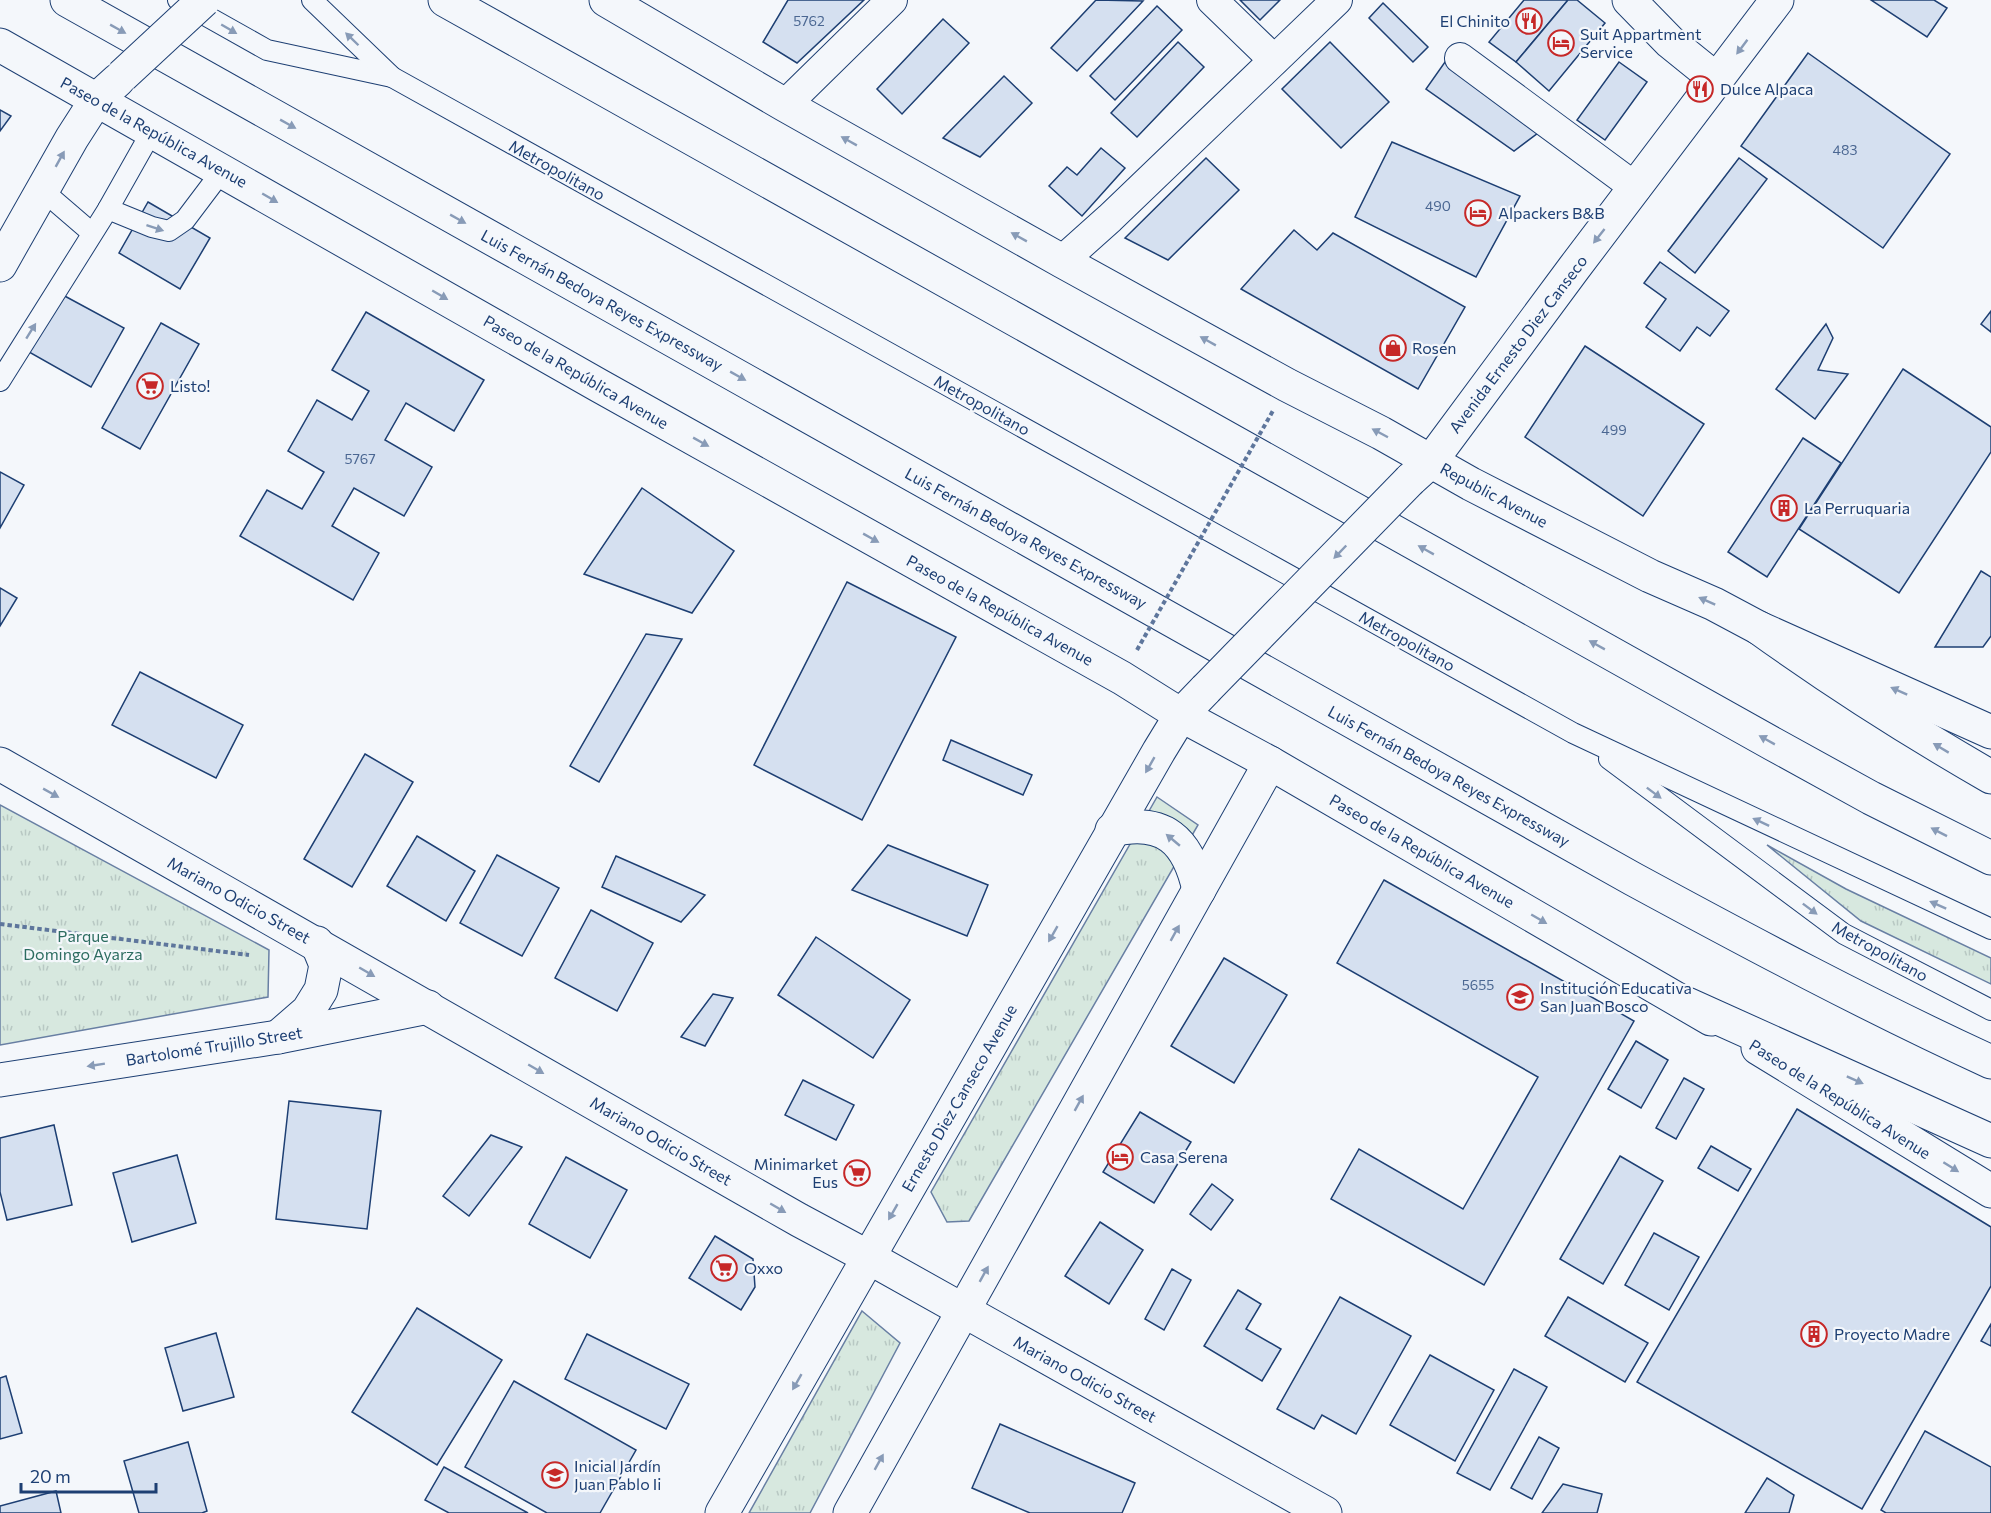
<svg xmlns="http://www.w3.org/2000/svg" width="1991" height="1513" font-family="Commissioner,sans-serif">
	<defs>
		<pattern id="grass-tufts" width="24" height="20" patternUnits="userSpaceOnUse" patternTransform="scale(1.5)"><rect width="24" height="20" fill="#d7e8df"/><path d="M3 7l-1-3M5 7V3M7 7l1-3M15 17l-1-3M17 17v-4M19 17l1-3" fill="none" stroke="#b8c8c3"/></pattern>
	</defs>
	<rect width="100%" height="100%" fill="#f4f7fb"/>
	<g fill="url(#grass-tufts)" stroke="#687fa3" stroke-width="1.5">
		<path d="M1157 797 1198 825 969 1221 947 1222 931 1192Z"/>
		<path d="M0 805 269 950 268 997 0 1045Z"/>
		<path d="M1767 845 1846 889 1991 958V984L1861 921Z"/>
		<path d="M862 1311 900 1343 810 1513H749Z"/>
	</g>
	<g fill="#d5e0f0" stroke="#1d3f73" stroke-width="1.5">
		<path d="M788 0H864L797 63 763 42Z"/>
		<path d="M1096 0 1143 1 1077 71 1051 48Z"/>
		<path d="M1240 0H1280L1260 20Z"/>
		<path d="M1524 0H1568L1516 62 1489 42Z"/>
		<path d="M1568 0H1577L1605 23 1549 91 1516 62Z"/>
		<path d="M1871 0H1934L1947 8 1927 37Z"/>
		<path d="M1383 3 1428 47 1413 62 1369 18Z"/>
		<path d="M1157 6 1182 30 1115 100 1090 76Z"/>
		<path d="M943 19 969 43 902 114 877 89Z"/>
		<path d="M1178 42 1204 67 1137 137 1111 113Z"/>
		<path d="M1330 42 1389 102 1341 148 1282 89Z"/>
		<path d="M1808 53 1950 154 1883 248 1741 146Z"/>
		<path d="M1445 62 1542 130 1514 151 1426 89Z"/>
		<path d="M1619 62 1647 82 1605 140 1577 120Z"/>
		<path d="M1004 76 1032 103 980 157 943 138Z"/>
		<path d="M0 110 11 116 0 131Z"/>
		<path d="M1392 142 1520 196 1476 277 1355 217Z"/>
		<path d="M1101 148 1125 168 1082 216 1049 186 1067 167 1077 175Z"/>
		<path d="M1206 158 1239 190 1168 260 1125 238Z"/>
		<path d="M1739 158 1767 179 1695 273 1668 251Z"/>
		<path d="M148 202 210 238 180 289 119 253Z"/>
		<path d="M1294 230 1317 250 1333 233 1465 307 1418 389 1241 289Z"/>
		<path d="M1660 262 1729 311 1710 336 1697 327 1680 351 1646 327 1666 299 1644 283Z"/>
		<path d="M61 294 124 328 91 387 29 352Z"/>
		<path d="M1991 311V332L1981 324Z"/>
		<path d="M366 312 484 380 454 431 406 403 385 440 432 467 404 516 354 488 332 526 379 553 353 600 240 536 267 490 302 509 324 472 288 451 317 400 352 420 369 391 332 370Z"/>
		<path d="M161 323 199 344 140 449 102 428Z"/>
		<path d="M1826 324 1833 338 1818 370 1848 374 1815 419 1776 389Z"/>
		<path d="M1585 346 1704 424 1643 516 1525 437Z"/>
		<path d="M1903 369 1991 427V452L1899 593 1799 529Z"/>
		<path d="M1803 438 1841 463 1767 577 1728 552Z"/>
		<path d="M0 472 24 485 0 528Z"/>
		<path d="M642 488 734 551 692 613 584 574Z"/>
		<path d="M1981 571 1991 577V636L1983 647H1935Z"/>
		<path d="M847 582 956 637 862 820 754 765Z"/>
		<path d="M0 588 17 598 0 626Z"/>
		<path d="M646 634 682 639 599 782 570 766Z"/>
		<path d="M140 672 243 725 216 778 112 725Z"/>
		<path d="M951 740 1032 775 1023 795 943 760Z"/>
		<path d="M365 754 413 782 352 887 304 859Z"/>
		<path d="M417 836 475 871 446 921 387 886Z"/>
		<path d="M888 845 988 885 967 936 852 890Z"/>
		<path d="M497 855 559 888 522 956 460 923Z"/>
		<path d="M616 856 705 895 681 922 602 887Z"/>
		<path d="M1384 880 1634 1021 1484 1285 1331 1199 1359 1149 1463 1209 1538 1077 1337 963Z"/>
		<path d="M591 910 653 943 617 1011 555 978Z"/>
		<path d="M816 937 910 1000 873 1058 778 995Z"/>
		<path d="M1224 958 1287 995 1234 1083 1171 1046Z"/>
		<path d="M713 994 733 998 705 1046 681 1037Z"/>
		<path d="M1636 1041 1668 1060 1641 1108 1608 1089Z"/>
		<path d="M1684 1078 1704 1089 1676 1139 1656 1128Z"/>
		<path d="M803 1080 854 1105 836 1140 785 1115Z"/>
		<path d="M289 1101 381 1111 367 1229 276 1219Z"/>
		<path d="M1797 1109 1991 1227V1286L1862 1509 1637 1382Z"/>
		<path d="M1140 1112 1191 1142 1154 1203 1103 1172Z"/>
		<path d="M54 1125 72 1205 7 1220 0 1192V1138Z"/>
		<path d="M491 1135 522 1147 469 1216 443 1196Z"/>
		<path d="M1711 1146 1751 1169 1738 1191 1698 1168Z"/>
		<path d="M177 1155 196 1223 132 1242 113 1173Z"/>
		<path d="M1620 1156 1663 1181 1603 1284 1560 1259Z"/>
		<path d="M566 1157 627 1190 590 1258 529 1224Z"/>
		<path d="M1212 1184 1233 1200 1211 1230 1190 1214Z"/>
		<path d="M1100 1222 1143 1250 1109 1304 1065 1276Z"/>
		<path d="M1654 1233 1699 1257 1669 1310 1625 1285Z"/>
		<path d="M715 1236 753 1259 755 1287 741 1310 689 1278Z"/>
		<path d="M1172 1269 1191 1280 1164 1330 1145 1319Z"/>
		<path d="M1238 1290 1261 1304 1246 1329 1281 1349 1262 1381 1204 1346Z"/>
		<path d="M1340 1297 1411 1336 1356 1434 1322 1415 1314 1429 1277 1409Z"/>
		<path d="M1568 1297 1648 1343 1625 1382 1545 1336Z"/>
		<path d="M417 1308 502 1360 437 1465 352 1412Z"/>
		<path d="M1991 1324V1346L1981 1341Z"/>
		<path d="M216 1333 234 1397 183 1411 165 1348Z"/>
		<path d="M587 1334 689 1384 666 1429 565 1379Z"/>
		<path d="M1430 1355 1494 1390 1455 1461 1390 1425Z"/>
		<path d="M1514 1369 1547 1387 1490 1490 1457 1473Z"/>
		<path d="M6 1376 22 1433 0 1439V1378Z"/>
		<path d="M514 1381 636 1450 600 1513H547L465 1467Z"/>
		<path d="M1000 1424 1135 1483 1122 1513H1030L972 1488Z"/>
		<path d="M1925 1431 1991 1467V1513H1886L1881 1510Z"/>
		<path d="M1539 1437 1559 1448 1532 1499 1511 1488Z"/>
		<path d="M188 1442 207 1511 202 1513H139L124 1461Z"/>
		<path d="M444 1467 528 1513H449L425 1500Z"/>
		<path d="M1767 1478 1794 1495 1789 1513H1745Z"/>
		<path d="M1563 1484 1602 1494 1597 1513H1542Z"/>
		<path d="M56 1491 61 1513H0V1506Z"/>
	</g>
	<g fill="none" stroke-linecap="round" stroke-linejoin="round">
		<g stroke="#1d3f73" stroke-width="22">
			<g id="service">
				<path d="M178 0 267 50 392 77"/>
				<path d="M312 0 392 77 1573 733 1991 929"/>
				<path d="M42 190 92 233"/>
				<path d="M108 209 152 131"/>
				<path d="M0 381 108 209 152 227 169 231 185 220 222 171"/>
				<path d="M1609 759 1844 934 1991 1010"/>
			</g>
		</g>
		<g stroke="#1d3f73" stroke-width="32">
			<g id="pedestrian">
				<path d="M1212 0 1274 60"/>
				<path d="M1460 58 1636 188"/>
				<path d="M785 105 892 0"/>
				<path d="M1062 261 1110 218 1337 0"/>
			</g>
		</g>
		<g stroke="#1d3f73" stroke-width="35">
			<g id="minor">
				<path d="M1629 0 1670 42 1717 80"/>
				<path d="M0 764 799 1220 868 1257 1325 1513"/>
				<path d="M278 1037 308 1011 321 990 326 965 317 943"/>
				<path d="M0 1080 278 1037 428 1007"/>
			</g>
		</g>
		<g stroke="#1d3f73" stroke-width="35">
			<g id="tertiary">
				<path d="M0 265 72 138 97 99 118 80"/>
				<path d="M1410 480 1431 461 1574 268 1777 0"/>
				<path d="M1112 830C1164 818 1188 840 1199 890"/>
				<path d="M722 1513 1159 751 1181 715 1206 689"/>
				<path d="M850 1513 1270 763"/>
			</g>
		</g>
		<g stroke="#1d3f73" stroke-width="35">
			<g id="primary">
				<path d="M606 0 785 105 1062 261 1287 385 1381 433 1471 484 1650 576 1714 604 1759 628 1991 732"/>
				<path d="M0 45 598 385 1122 678 1181 715 1270 763 1711 1019"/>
				<path d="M1758 1048 1991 1191"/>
			</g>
		</g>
		<g stroke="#1d3f73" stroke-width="35">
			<g id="motorway">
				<path d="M67 0 1633 879C1751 943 1869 1006 1991 1062"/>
				<path d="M445 0 1773 744 1871 798 1991 858"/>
				<path d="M1759 628C1834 682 1911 731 1991 777"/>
				<path d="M1687 1004 1991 1141"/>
			</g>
		</g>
		<path stroke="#5e769c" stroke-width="4" stroke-dasharray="4.5 3" stroke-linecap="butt" d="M0 924 249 955"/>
		<use href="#service" stroke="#f4f7fb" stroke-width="20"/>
		<use href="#pedestrian" stroke="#f4f7fb" stroke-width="30"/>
		<use href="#minor" stroke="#f4f7fb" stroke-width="33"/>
		<use href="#tertiary" stroke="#f4f7fb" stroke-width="33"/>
		<use href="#primary" stroke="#f4f7fb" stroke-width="33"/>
		<use href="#motorway" stroke="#f4f7fb" stroke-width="33"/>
		<g stroke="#1d3f73" stroke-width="35" stroke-linecap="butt">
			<g id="tertiary-bridge">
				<path d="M122 76 204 0"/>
				<path d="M1206 689 1410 480"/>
			</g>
		</g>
		<path stroke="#5e769c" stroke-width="4" stroke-dasharray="4.5 3" stroke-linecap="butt" d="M1137 650 1274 409"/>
		<use href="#tertiary-bridge" stroke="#f4f7fb" stroke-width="33"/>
	</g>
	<defs><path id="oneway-solid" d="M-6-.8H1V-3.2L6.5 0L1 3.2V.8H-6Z" transform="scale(1.5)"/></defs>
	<g fill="#889bb7">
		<use href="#oneway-solid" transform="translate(118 29) rotate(29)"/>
		<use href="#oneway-solid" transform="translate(229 29) rotate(30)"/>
		<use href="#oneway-solid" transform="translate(352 39) rotate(-136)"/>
		<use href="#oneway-solid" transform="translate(1742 47) rotate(127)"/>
		<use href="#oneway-solid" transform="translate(288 124) rotate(29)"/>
		<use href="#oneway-solid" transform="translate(849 141) rotate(-151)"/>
		<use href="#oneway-solid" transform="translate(60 159) rotate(-61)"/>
		<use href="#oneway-solid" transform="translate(270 198) rotate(30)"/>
		<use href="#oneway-solid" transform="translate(458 219) rotate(29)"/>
		<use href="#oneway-solid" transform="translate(155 228) rotate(18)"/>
		<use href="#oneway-solid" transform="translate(1599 236) rotate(128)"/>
		<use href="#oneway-solid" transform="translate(1019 237) rotate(-151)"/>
		<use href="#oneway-solid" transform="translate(440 295) rotate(30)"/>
		<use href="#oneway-solid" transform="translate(31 331) rotate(-58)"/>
		<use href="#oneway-solid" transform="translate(1208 341) rotate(-151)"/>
		<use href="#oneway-solid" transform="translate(738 376) rotate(29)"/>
		<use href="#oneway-solid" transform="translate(1380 433) rotate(-152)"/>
		<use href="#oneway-solid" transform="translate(701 442) rotate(29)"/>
		<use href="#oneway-solid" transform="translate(871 538) rotate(29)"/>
		<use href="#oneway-solid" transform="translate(1426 550) rotate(-151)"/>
		<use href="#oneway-solid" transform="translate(1340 552) rotate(134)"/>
		<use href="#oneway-solid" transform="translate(1707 601) rotate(-156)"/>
		<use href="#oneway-solid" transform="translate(1597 645) rotate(-151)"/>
		<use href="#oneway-solid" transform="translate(1899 691) rotate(-156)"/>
		<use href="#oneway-solid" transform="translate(1767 740) rotate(-151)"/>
		<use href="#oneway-solid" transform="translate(1941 748) rotate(-149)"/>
		<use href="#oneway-solid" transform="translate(1150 765) rotate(120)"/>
		<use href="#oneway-solid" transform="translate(51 793) rotate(29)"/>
		<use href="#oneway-solid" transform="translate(1654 793) rotate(37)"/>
		<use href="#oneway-solid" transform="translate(1761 822) rotate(-155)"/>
		<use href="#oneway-solid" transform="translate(1939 832) rotate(-153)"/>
		<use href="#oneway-solid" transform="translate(1173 840) rotate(-140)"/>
		<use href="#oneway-solid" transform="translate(1938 905) rotate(-156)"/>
		<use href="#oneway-solid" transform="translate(1810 909) rotate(37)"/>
		<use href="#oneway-solid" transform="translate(1539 919) rotate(30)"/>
		<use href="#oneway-solid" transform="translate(1175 933) rotate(-61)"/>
		<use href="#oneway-solid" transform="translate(1053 934) rotate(120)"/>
		<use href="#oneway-solid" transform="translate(367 972) rotate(30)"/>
		<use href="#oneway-solid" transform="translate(96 1065) rotate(171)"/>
		<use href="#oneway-solid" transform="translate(536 1069) rotate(30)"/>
		<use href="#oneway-solid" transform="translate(1855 1080) rotate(24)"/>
		<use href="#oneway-solid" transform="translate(1079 1103) rotate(-61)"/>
		<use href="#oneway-solid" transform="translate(1951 1167) rotate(32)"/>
		<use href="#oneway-solid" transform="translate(778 1208) rotate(30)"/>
		<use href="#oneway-solid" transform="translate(893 1212) rotate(120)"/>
		<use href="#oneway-solid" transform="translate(984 1274) rotate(-61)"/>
		<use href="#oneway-solid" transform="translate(797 1382) rotate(120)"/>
		<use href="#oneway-solid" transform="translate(879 1462) rotate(-61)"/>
	</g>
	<defs>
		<g id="restaurant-ring" transform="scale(1.35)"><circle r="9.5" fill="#f4f7fb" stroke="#c62828" stroke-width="1.5"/><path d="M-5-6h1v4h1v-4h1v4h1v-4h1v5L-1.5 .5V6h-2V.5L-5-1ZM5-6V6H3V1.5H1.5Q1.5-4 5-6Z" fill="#c62828"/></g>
		<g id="hotel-ring" transform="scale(1.35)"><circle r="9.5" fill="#f4f7fb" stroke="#c62828" stroke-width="1.5"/><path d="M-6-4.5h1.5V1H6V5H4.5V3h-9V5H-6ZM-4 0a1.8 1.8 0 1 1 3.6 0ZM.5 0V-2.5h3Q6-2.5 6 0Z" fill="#c62828"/></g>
		<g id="shop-ring" transform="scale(1.35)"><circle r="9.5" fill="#f4f7fb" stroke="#c62828" stroke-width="1.5"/><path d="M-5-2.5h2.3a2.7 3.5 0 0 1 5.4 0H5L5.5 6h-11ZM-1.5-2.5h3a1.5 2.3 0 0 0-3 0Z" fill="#c62828"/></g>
		<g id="supermarket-ring" transform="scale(1.35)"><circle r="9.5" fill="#f4f7fb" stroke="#c62828" stroke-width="1.5"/><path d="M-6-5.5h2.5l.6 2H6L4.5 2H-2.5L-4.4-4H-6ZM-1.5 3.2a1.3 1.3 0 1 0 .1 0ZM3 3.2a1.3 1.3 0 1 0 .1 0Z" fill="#c62828"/></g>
		<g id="building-ring" transform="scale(1.35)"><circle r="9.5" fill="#f4f7fb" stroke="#c62828" stroke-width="1.5"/><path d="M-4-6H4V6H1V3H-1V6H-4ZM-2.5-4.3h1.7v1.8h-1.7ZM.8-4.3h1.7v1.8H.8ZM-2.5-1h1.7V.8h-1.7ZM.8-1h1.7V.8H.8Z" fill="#c62828"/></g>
		<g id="school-ring" transform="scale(1.35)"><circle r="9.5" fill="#f4f7fb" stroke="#c62828" stroke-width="1.5"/><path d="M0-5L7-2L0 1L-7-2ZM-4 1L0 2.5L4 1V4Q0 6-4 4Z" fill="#c62828"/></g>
	</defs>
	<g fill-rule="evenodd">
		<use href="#restaurant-ring" x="1529" y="21"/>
		<use href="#hotel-ring" x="1561" y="43"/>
		<use href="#restaurant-ring" x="1700" y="89"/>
		<use href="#hotel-ring" x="1478" y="213"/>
		<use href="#shop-ring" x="1393" y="348"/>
		<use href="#supermarket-ring" x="150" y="386"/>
		<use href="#building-ring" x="1784" y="508"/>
		<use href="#school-ring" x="1520" y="997"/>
		<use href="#hotel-ring" x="1120" y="1157"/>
		<use href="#supermarket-ring" x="857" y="1173"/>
		<use href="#supermarket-ring" x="724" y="1268"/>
		<use href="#building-ring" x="1814" y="1334"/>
		<use href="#school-ring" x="555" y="1475"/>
	</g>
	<g text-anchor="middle" stroke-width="4.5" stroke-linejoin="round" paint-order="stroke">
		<g font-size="14" fill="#4b6792">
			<text x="809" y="26">5762</text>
			<text x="1845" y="155">483</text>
			<text x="1438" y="211">490</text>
			<text x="1614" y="435">499</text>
			<text x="360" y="464">5767</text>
			<text x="1478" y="990">5655</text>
		</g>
		<g font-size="16" fill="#1d3f73" stroke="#f4f7fb" text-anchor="start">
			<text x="1510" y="27" text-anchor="end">El Chinito</text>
			<text x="1580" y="40">Suit Appartment<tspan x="1580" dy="18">Service</tspan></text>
			<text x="1720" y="95">Dulce Alpaca</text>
			<text x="1498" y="219">Alpackers B&amp;B</text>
			<text x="1412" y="354">Rosen</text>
			<text x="170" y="392">Listo!</text>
			<text x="1804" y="514">La Perruquaria</text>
			<text x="1540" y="994">Institución Educativa<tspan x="1540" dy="18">San Juan Bosco</tspan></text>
			<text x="1140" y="1163">Casa Serena</text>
			<text x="838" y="1170" text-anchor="end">Minimarket<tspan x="838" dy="18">Eus</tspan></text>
			<text x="744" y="1274">Oxxo</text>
			<text x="1834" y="1340">Proyecto Madre</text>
			<text x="574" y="1472">Inicial Jardín<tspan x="574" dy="18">Juan Pablo Ii</tspan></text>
		</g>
		<g font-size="16" fill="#1d3f73" stroke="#f4f7fb">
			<text transform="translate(154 132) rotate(29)" y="6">Paseo de la República Avenue</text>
			<text transform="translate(557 170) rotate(29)" y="6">Metropolitano</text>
			<text transform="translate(602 300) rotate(29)" y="6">Luis Fernán Bedoya Reyes Expressway</text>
			<text transform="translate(1518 344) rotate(-53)" y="6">Avenida Ernesto Diez Canseco</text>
			<text transform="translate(576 372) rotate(30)" y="6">Paseo de la República Avenue</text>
			<text transform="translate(982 405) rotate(29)" y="6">Metropolitano</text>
			<text transform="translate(1494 495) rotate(28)" y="6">Republic Avenue</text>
			<text transform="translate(1026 538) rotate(29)" y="6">Luis Fernán Bedoya Reyes Expressway</text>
			<text transform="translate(1000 610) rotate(29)" y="6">Paseo de la República Avenue</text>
			<text transform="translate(1407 641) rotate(29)" y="6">Metropolitano</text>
			<text transform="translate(1449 776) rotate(29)" y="6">Luis Fernán Bedoya Reyes Expressway</text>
			<text transform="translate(1422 851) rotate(30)" y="6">Paseo de la República Avenue</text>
			<text transform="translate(239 900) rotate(29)" y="6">Mariano Odicio Street</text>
			<text transform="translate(1880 951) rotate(29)" y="6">Metropolitano</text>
			<text transform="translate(214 1046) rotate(-9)" y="6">Bartolomé Trujillo Street</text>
			<text transform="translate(959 1098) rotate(-60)" y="6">Ernesto Diez Canseco Avenue</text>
			<text transform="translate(1840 1099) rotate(32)" y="6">Paseo de la República Avenue</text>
			<text transform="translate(661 1141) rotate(30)" y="6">Mariano Odicio Street</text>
			<text transform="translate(1085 1379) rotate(29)" y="6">Mariano Odicio Street</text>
		</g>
		<g font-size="16" fill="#2c6c60" stroke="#f4f7fb">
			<text x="83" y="942">Parque<tspan x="83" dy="18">Domingo Ayarza</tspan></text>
		</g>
	</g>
	<path d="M21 1483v9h135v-9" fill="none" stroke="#1d3f73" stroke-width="3"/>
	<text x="30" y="1483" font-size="18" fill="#1d3f73" stroke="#f4f7fb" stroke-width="4.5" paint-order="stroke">20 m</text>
</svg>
